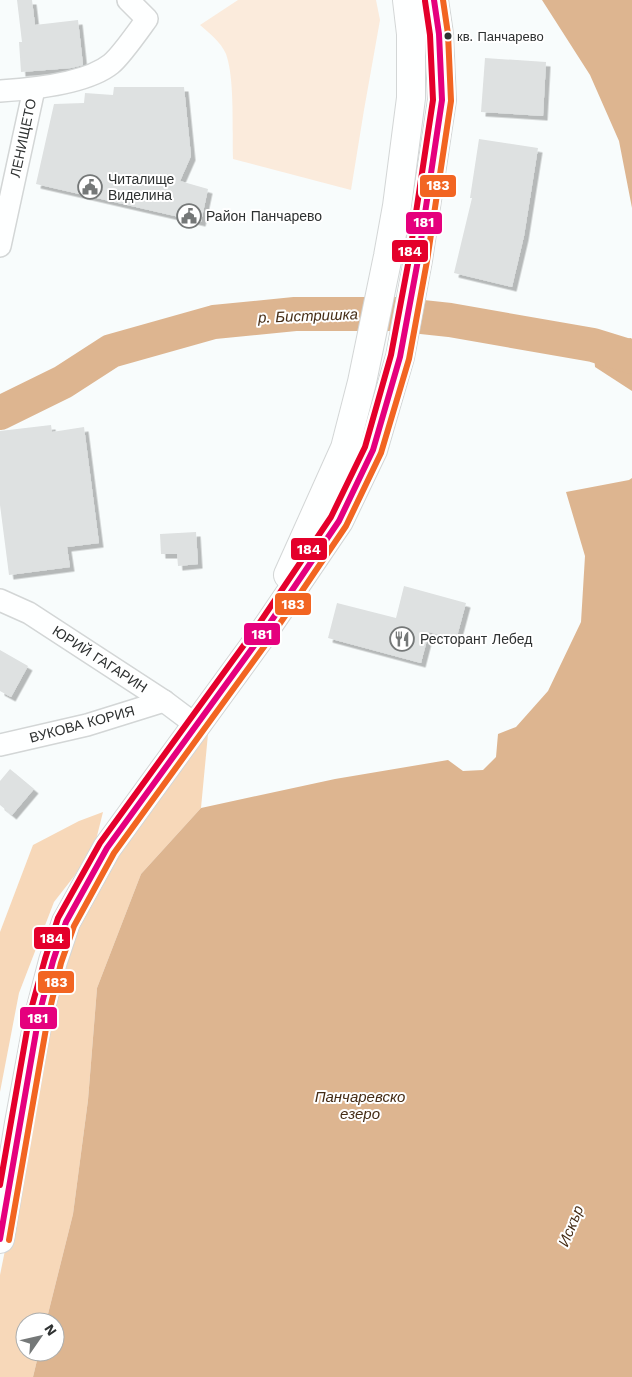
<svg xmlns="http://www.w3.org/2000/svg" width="632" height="1377" font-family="'Work Sans',sans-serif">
	<defs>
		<filter id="shadow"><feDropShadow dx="4.5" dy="4.5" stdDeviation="0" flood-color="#0004"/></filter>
	</defs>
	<rect width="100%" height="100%" fill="#f8fcfc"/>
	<path fill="#fbebdc" d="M238 0H376L380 20 364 110 351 190 233 159C232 130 235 79 226 54 221 42 209 33 200 25Z"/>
	<g fill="#f7d8b9">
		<path d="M208 734 201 808 141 874 97 988 88 1100 73 1214 46 1322H25V1352H39L33 1377H0V1275L63 964 84 913 118 850Z"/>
		<path d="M103 812 93 852 54 902 19 993 0 1092V932L33 845 79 821Z"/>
	</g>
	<g fill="#ddb590">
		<path d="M542 0H632V208L619 141 590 75Z"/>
		<path d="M631 338 632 339V391L595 367 593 345Z"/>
		<path d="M632 478V1377H33L39 1352H55V1322H46L73 1214 88 1100 97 988 141 874 201 808 335 779 448 760 463 771 483 770 496 757 498 734 516 727 548 691 581 622 585 556 566 492 629 480Z"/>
	</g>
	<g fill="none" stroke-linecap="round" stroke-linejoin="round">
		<path stroke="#ddb590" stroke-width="34" d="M0 413 63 382 111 351 214 322 295 314H394L450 320 593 345 632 357"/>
	</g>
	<g fill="#dee1e1" filter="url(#shadow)">
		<path d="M17 0H32L35 25 78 20 83 65 71 68 21 72 19 42H22Z"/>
		<path d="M485 58 546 62 543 116 481 112Z"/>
		<path d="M114 87H184L191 156 180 181 208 189 201 222 36 184 54 104 84 103 85 93 113 95Z"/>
		<path d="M479 139 538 148 524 236 512 287 454 273 472 198H470Z"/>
		<path d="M51 425 52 432 84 427 99 543 67 547 70 567 9 575 0 505V431Z"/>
		<path d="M196 532 198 564 178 566 177 554H161L160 534Z"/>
		<path d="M404 586 466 603 456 640 429 632 421 663 328 638 337 603 396 618Z"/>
		<path d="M0 650 28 666 11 697 0 691Z"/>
		<path d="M10 769 34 789 12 815 0 805V781Z"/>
	</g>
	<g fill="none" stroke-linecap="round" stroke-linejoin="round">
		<g stroke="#d3d6d6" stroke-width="24">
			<g id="minor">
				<path d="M0 91C32 89 86 84 111 64 121 56 139 30 147 19L128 0"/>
				<path d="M0 246 34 89"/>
				<path d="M0 600 29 613 164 701 196 725"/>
				<path d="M0 745 87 725 164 701"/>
			</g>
		</g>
		<g stroke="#d3d6d6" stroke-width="30">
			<g id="major">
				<path d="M288 575 345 448 362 382 388 256 397 206 411 98V34L407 0"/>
				<path d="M0 1239 19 1123 39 1015 53 961 66 922 107 848 259 639 339 521 373 450 400 357 418 260 442 100 439 34 434 0"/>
			</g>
		</g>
		<use href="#minor" stroke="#feffff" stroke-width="21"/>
		<use href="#major" stroke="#feffff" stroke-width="28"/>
		<g stroke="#fff" stroke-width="10">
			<path id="bus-1" d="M0 1239 39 1015 53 961 66 922 107 848 259 639 339 521 373 450 400 357 418 260 442 100 439 34 434 0"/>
		</g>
		<g stroke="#fff" stroke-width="10">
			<path id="bus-2" d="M9 1240 48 1017 61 963 74 926 114 853 266 644 346 526 381 453 409 359 427 261 451 101 448 34 443 0"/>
		</g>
		<g stroke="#fff" stroke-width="10">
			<path id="bus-3" d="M0 1185 30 1013 45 959 58 918 100 843 252 634 331 517 365 447 391 355 409 259 433 100 430 35 425 1"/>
		</g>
		<use href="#bus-1" stroke="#e5007d" stroke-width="6"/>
		<use href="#bus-2" stroke="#f26522" stroke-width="6"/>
		<use href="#bus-3" stroke="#e4002b" stroke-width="6"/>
	</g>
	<defs>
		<g id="civic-ring" transform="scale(1.25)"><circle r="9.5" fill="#fff" stroke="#757878" stroke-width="1.5"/><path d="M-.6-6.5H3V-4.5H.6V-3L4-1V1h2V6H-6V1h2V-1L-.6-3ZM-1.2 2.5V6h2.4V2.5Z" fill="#757878"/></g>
		<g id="restaurant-ring" transform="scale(1.25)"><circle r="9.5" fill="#fff" stroke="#757878" stroke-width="1.5"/><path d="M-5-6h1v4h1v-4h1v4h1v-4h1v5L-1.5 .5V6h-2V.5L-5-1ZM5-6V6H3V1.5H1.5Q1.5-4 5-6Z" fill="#757878"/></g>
	</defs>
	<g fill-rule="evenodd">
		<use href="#civic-ring" x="90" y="187"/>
		<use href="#civic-ring" x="189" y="216"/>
		<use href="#restaurant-ring" x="402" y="639"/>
	</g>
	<circle fill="#2e3131" stroke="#fff" stroke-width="2" cx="448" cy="36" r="4.5"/>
	<g text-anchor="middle" stroke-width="4" stroke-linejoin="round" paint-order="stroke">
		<g font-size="13" fill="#2e3131" stroke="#fff" text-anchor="start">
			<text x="457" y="41">кв. Панчарево</text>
		</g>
		<g font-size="14" fill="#2e3131" stroke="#fff">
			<text transform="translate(23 138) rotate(-78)" y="5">ЛЕНИЩЕТО</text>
			<text transform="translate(100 659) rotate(33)" y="5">ЮРИЙ ГАГАРИН</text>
			<text transform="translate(82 724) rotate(-15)" y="5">ВУКОВА КОРИЯ</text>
		</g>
		<g font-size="14" fill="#2e3131" stroke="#fff" text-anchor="start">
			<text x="108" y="184">Читалище<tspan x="108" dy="16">Виделина</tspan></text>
			<text x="206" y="221">Район Панчарево</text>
			<text x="420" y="644">Ресторант Лебед</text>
		</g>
		<g font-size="15" font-style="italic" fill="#452c15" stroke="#fff">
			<text transform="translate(308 316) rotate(-2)" y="5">р. Бистришка</text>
			<text x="360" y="1102">Панчаревско<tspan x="360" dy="17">езеро</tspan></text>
			<text transform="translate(571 1226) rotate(-68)" y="5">Искър</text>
		</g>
	</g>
	<g stroke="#fff" stroke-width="2">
		<rect x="419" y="174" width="38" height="24" rx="5" fill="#f26522"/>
		<rect x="405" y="211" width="38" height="24" rx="5" fill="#e5007d"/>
		<rect x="391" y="239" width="38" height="24" rx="5" fill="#e4002b"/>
		<rect x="290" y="537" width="38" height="24" rx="5" fill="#e4002b"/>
		<rect x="274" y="592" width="38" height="24" rx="5" fill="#f26522"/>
		<rect x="243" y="622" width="38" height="24" rx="5" fill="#e5007d"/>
		<rect x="33" y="926" width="38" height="24" rx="5" fill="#e4002b"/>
		<rect x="37" y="970" width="38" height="24" rx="5" fill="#f26522"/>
		<rect x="19" y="1006" width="39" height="24" rx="5" fill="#e5007d"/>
	</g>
	<g font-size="14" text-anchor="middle" font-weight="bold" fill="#fff">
		<text x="438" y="190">183</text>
		<text x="424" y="227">181</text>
		<text x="410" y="256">184</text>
		<text x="309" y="554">184</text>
		<text x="293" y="609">183</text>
		<text x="262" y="639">181</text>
		<text x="52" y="943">184</text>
		<text x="56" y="987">183</text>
		<text x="38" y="1023">181</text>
	</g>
	<g transform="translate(40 1337) rotate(56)"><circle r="24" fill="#ffffff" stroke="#abadad"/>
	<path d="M0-4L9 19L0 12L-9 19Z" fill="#757878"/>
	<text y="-8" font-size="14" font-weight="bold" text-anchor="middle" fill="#2e3131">N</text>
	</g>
</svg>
